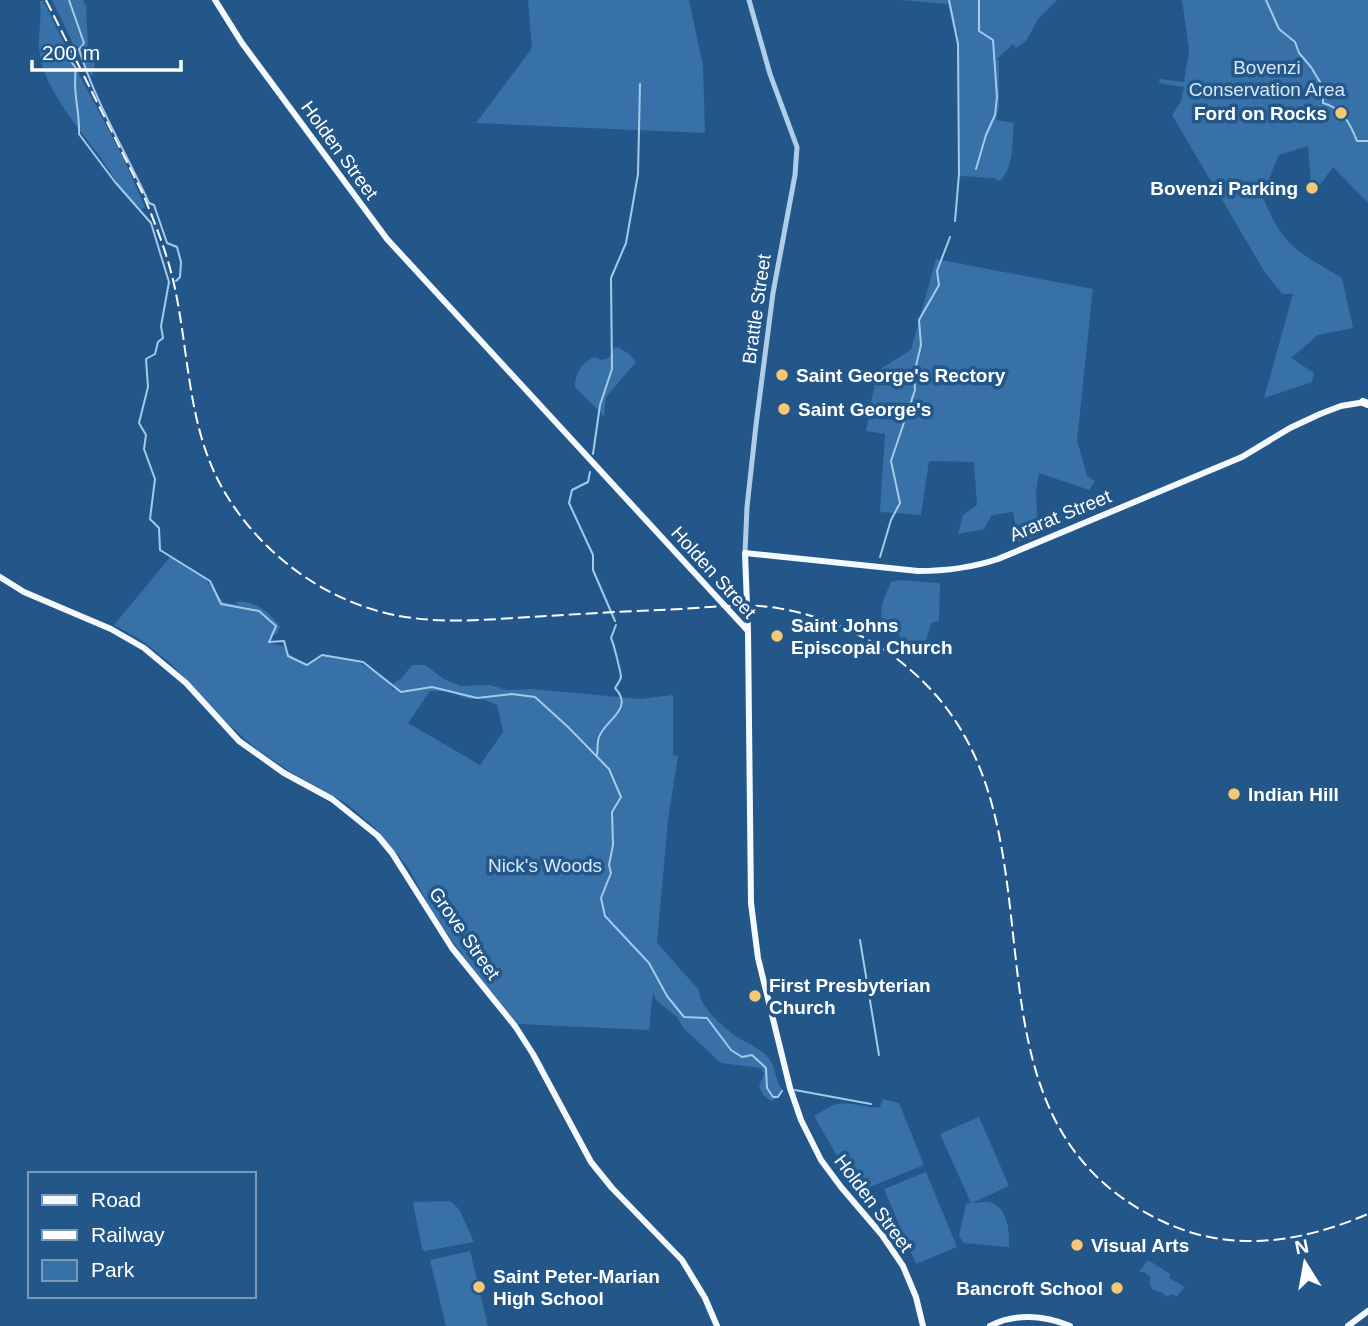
<svg xmlns="http://www.w3.org/2000/svg" width="1368" height="1326" font-family="Helvetica,sans-serif">
	<rect width="100%" height="100%" fill="#23578a"/>
	<g fill="#3771a7" fill-rule="evenodd">
		<path d="M43 0 81 78 122 155 145 207 142 209C122 195 112 173 98 154 78 128 45 88 40 56 37 38 42 20 40 2Z"/>
		<path d="M52 0H83L86 7 88 47 95 64 92 77 78 54Z"/>
		<path d="M528 0H689L703 66 705 133 476 123 532 48Z"/>
		<path d="M902 0H1057L1038 19 1026 41 1016 48 1013 44 997 59 999 61V107L996 120 1014 123C1012 143 1014 167 1000 181L993 178 960 176 958 33 954 32 948 4Z"/>
		<path d="M1182 0H1368V203L1333 167 1317 189 1311 182 1308 146 1279 155 1262 195C1283 247 1297 251 1342 278L1353 328 1318 335 1291 358 1314 373 1312 382 1264 398 1293 294H1282L1264 271 1172 115 1181 101 1184 87 1159 83 1160 79 1184 82 1189 50Z"/>
		<path d="M936 259 1093 289 1077 440 1087 476 1095 481 1089 490 1039 473 1036 492 1038 536 1019 542 1013 512 992 515 984 529 958 534 963 515 977 505 974 462 929 461 921 515 880 512 885 434 866 431 877 371 911 350Z"/>
		<path d="M618 347 629 354 636 362 606 397 604 416 575 387C575 373 582 363 594 357L602 360 609 358 613 349Z"/>
		<path d="M171 556 205 578 223 602 239 605 236 602C255 600 268 612 280 626L277 634 268 637 269 643 283 646 295 660 307 664 324 655 360 663 389 681 394 692V683L401 679 412 665H425L444 679 460 686 490 685 507 690 532 689 640 699 673 695V755L678 756 668 820 657 943 699 990C700 1008 723 1027 737 1037 748 1044 761 1048 769 1059 776 1067 774 1078 782 1089L778 1098 771 1101 763 1095 759 1086 764 1074 761 1068 721 1063 684 1029 677 1017 657 1001 653 993 649 1030 518 1024 466 961 434 914 407 866 372 825 347 804 289 771 254 747 226 722 168 661 141 640 114 625ZM430 691H446L469 699 480 698 497 705 503 732 480 765 408 723Z"/>
		<path d="M899 580 940 583 939 621 931 623 926 641 920 646 911 645 899 636 898 628 882 619C879 605 886 595 891 582Z"/>
		<path d="M883 1099 899 1103 924 1165 865 1189 853 1184 814 1116C821 1113 827 1107 834 1105 850 1100 864 1109 880 1107Z"/>
		<path d="M979 1117 1009 1186 972 1203C977 1203 984 1201 989 1202 1008 1206 1010 1233 1009 1247L964 1243 959 1236 966 1204 971 1203 940 1134Z"/>
		<path d="M926 1172 957 1247 916 1264 884 1189Z"/>
		<path d="M450 1201 459 1209 474 1242 425 1251 422 1249 413 1202Z"/>
		<path d="M470 1251 488 1326H446L430 1260Z"/>
		<path d="M1148 1260 1170 1274 1169 1278 1185 1287 1177 1296 1172 1294 1167 1297 1163 1293 1153 1290 1149 1282 1151 1278 1144 1272H1139Z"/>
	</g>
	<g fill="none" stroke-linecap="round" stroke-linejoin="round">
		<g stroke="#a4caeb" stroke-width="2">
			<path d="M69 0 84 43 76 53"/>
			<path d="M949 0 958 44 959 174 955 221"/>
			<path d="M1266 0 1279 29 1295 42 1299 53 1311 67 1323 87V103C1342 108 1350 123 1357 141H1368"/>
			<path d="M79 49C95 102 126 152 149 203L154 205 167 243 177 247 181 262 180 277 176 281"/>
			<path d="M71 56 69 59 76 68C72 92 80 109 79 134L115 182 151 223 169 282 161 326 163 338 158 342 155 354 146 359 148 387 139 423 146 435 144 449 155 479 150 519 159 528 160 550 210 581 221 604 259 611 276 626 269 642 284 641 288 656 307 665 322 655 363 662 401 692 432 687 477 698 512 694 535 697 568 727 609 769 621 797 612 812 613 845 609 865 611 873 601 898 605 916 649 963 667 996 684 1017 707 1018 731 1050 742 1057 752 1055 766 1068 767 1088 773 1097H778L782 1091"/>
			<path d="M976 169 986 135 995 115 997 97 993 40 979 31V0"/>
			<path d="M593 454 600 405 612 369 611 278 626 243 638 174 640 84"/>
			<path d="M590 472 588 482 572 490 569 503 593 555V570L615 621"/>
			<path d="M880 557 891 520 900 503 891 461 915 390 914 374 921 345 919 320 939 285 937 271 950 237"/>
			<path d="M597 755C598 750 597 742 599 737 605 720 635 709 615 688 617 685 620 681 621 677 621 674 614 644 611 638L616 625"/>
			<path d="M860 940 879 1055"/>
			<path d="M795 1090 871 1104"/>
		</g>
		<path stroke="#b0ceea" stroke-width="5" d="M745 553 747 507 756 425 773 293 795 175 797 147 770 74 749 0"/>
		<g stroke="#f4f9fe" stroke-width="6">
			<path d="M215 0 242 43 387 239 748 631 751 903 758 958 790 1088 801 1120 821 1160 841 1187 882 1235 903 1266 916 1297 923 1326"/>
			<path d="M0 577 24 592 111 629 144 648 186 683 239 741 284 773 332 799 378 836 392 853 452 948 515 1026 533 1054 591 1162 612 1188 682 1260 705 1298 717 1326"/>
			<path d="M748 631 745 553 918 571C945 571 971 568 998 559L1242 457 1290 428 1320 414 1341 406 1365 402"/>
			<path d="M990 1326C1015 1313 1044 1315 1070 1326"/>
			<path d="M1348 1326 1368 1311"/>
		</g>
		<path stroke="#fff" stroke-width="8" d="M1363 402 1368 404"/>
		<path stroke="#fff" stroke-width="2" stroke-dasharray="12 5" stroke-linecap="butt" d="M46 0 143 194C155 223 167 253 174 284 190 356 187 432 227 496 267 561 337 609 413 618 458 624 503 618 547 616 592 613 637 611 681 609 713 607 746 603 777 608 837 618 893 647 934 693 1073 848 942 1119 1164 1222 1232 1254 1302 1242 1368 1214"/>
	</g>
	<g fill="#f6c873" stroke="#23578a" stroke-width="2.5">
		<circle cx="1341" cy="113" r="7"/>
		<circle cx="1312" cy="188" r="7"/>
		<circle cx="782" cy="375" r="7"/>
		<circle cx="784" cy="409" r="7"/>
		<circle cx="777" cy="636" r="7"/>
		<circle cx="1234" cy="794" r="7"/>
		<circle cx="755" cy="996" r="7"/>
		<circle cx="1077" cy="1245" r="7"/>
		<circle cx="479" cy="1287" r="7"/>
		<circle cx="1117" cy="1288" r="7"/>
	</g>
	<g text-anchor="middle" stroke-width="7" stroke-linejoin="round" paint-order="stroke">
		<g font-size="19" fill="#d5e7f8" stroke="#23578a">
			<text x="1267" y="74">Bovenzi<tspan x="1267" dy="22">Conservation Area</tspan></text>
			<text x="545" y="872">Nick's Woods</text>
		</g>
		<g font-size="19" font-weight="bold" fill="#fff" stroke="#23578a" text-anchor="start">
			<text x="1327" y="120" text-anchor="end">Ford on Rocks</text>
			<text x="1298" y="195" text-anchor="end">Bovenzi Parking</text>
			<text x="796" y="382">Saint George's Rectory</text>
			<text x="798" y="416">Saint George's</text>
			<text x="791" y="632">Saint Johns<tspan x="791" dy="22">Episcopal Church</tspan></text>
			<text x="1248" y="801">Indian Hill</text>
			<text x="769" y="992">First Presbyterian<tspan x="769" dy="22">Church</tspan></text>
			<text x="1091" y="1252">Visual Arts</text>
			<text x="493" y="1283">Saint Peter-Marian<tspan x="493" dy="22">High School</tspan></text>
			<text x="1103" y="1295" text-anchor="end">Bancroft School</text>
		</g>
		<g font-size="19" fill="#fff" stroke="#23578a">
			<text transform="translate(340 150) rotate(54)" y="7">Holden Street</text>
			<text transform="translate(756 309) rotate(-82)" y="7">Brattle Street</text>
			<text transform="translate(1060 515) rotate(-22)" y="7">Ararat Street</text>
			<text transform="translate(714 572) rotate(48)" y="7">Holden Street</text>
			<text transform="translate(465 933) rotate(55)" y="7">Grove Street</text>
			<text transform="translate(874 1203) rotate(53)" y="7">Holden Street</text>
		</g>
	</g>
	<rect x="28" y="1172" width="228" height="126" fill="#23578a" stroke="#7b9ab9" stroke-width="2"/>
	<rect x="42" y="1195" width="35" height="10" fill="#f4f9fe" stroke="#7b9ab9" stroke-width="2"/>
	<text x="91" y="1207" font-size="21" fill="#ffffff">Road</text>
	<rect x="42" y="1230" width="35" height="10" fill="#ffffff" stroke="#7b9ab9" stroke-width="2"/>
	<text x="91" y="1242" font-size="21" fill="#ffffff">Railway</text>
	<rect x="42" y="1260" width="35" height="21" fill="#3771a7" stroke="#7b9ab9" stroke-width="2"/>
	<text x="91" y="1277" font-size="21" fill="#ffffff">Park</text>
	<g transform="translate(1305 1263) rotate(349)" stroke="#23578a" stroke-width="5" paint-order="stroke">
	<path d="M0-5L12 26L0 18L-12 26Z" fill="#ffffff"/>
	<text y="-10" font-size="19" font-weight="bold" text-anchor="middle" fill="#ffffff">N</text>
	</g>
	<path d="M32 60v10h149v-10" fill="none" stroke="#ffffff" stroke-width="3.5"/>
	<text x="42" y="60" font-size="21" fill="#ffffff" stroke="#23578a" stroke-width="5" paint-order="stroke">200 m</text>
</svg>
